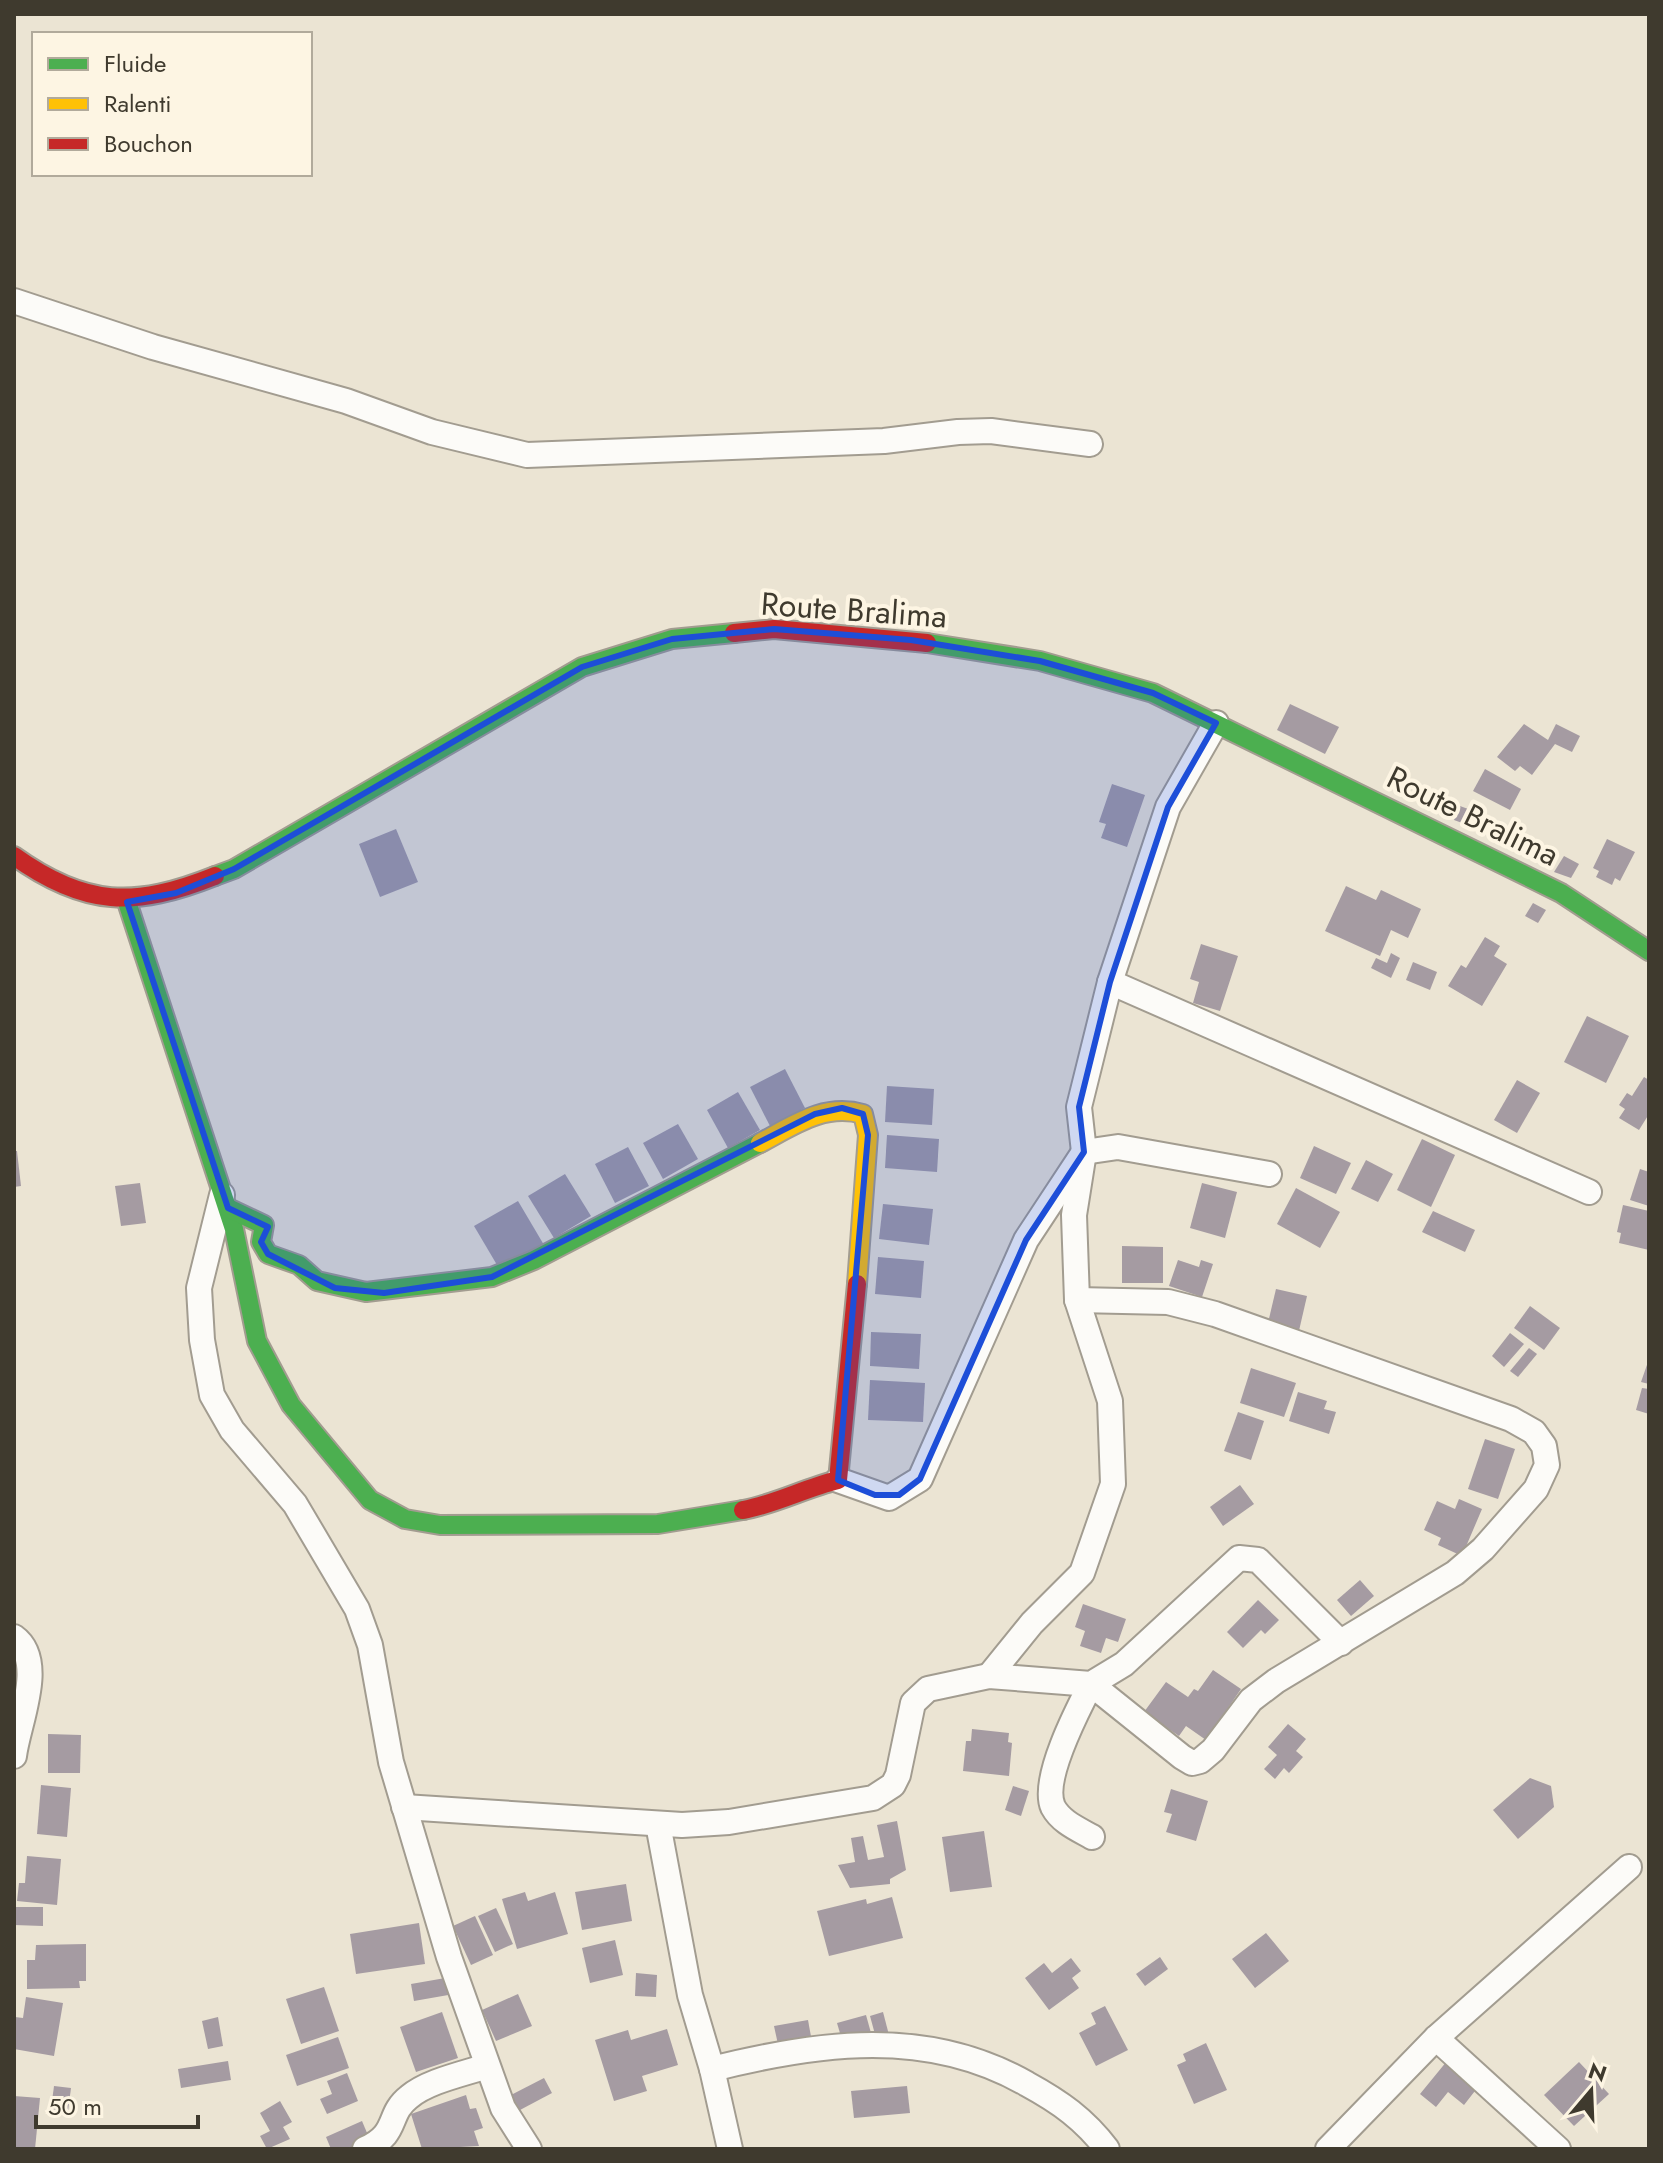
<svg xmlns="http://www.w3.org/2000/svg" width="1663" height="2163" font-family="Jost,sans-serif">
	<rect width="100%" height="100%" fill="#ebe4d3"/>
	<g fill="#a59ba2">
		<path d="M1290 704 1339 727 1325 754 1277 730Z"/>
		<path d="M1524 724 1548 740 1556 724 1580 736 1572 752 1555 744 1532 775 1520 766 1515 771 1497 757Z"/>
		<path d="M1485 769 1521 789 1510 810 1473 791Z"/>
		<path d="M1112 784 1145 795 1127 847 1101 838 1106 824 1099 822Z"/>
		<path d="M1460 806 1479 813 1473 827 1454 820Z"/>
		<path d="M396 829 418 882 380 897 359 844Z"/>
		<path d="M1607 839 1635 852 1620 881 1615 878 1612 885 1596 877 1599 871 1593 868Z"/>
		<path d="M1564 856 1579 864 1571 878 1554 872Z"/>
		<path d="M1346 886 1376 900 1381 890 1421 909 1408 938 1391 930 1380 956 1325 931Z"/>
		<path d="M1533 903 1546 910 1538 923 1525 916Z"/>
		<path d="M1485 937 1500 946 1494 956 1507 964 1482 1006 1448 986 1461 965 1466 968Z"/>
		<path d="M1201 944 1238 956 1220 1011 1193 1003 1199 982 1190 979Z"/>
		<path d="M1391 953 1400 958 1391 978 1371 968 1376 958 1387 963Z"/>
		<path d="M1413 962 1437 972 1430 990 1406 980Z"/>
		<path d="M1587 1016 1629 1036 1606 1083 1564 1062Z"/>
		<path d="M785 1069 805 1108 770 1126 750 1087Z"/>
		<path d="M1644 1077 1649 1080V1114L1639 1130 1619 1118 1625 1109 1619 1105 1627 1093 1632 1096Z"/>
		<path d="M1517 1080 1540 1093 1517 1133 1494 1120Z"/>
		<path d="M887 1086 934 1089 932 1125 885 1122Z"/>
		<path d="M738 1092 760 1130 728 1148 707 1110Z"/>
		<path d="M678 1124 698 1159 663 1179 643 1143Z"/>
		<path d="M887 1135 939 1139 937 1172 885 1168Z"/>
		<path d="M1422 1139 1455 1155 1431 1207 1397 1190Z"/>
		<path d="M1314 1146 1351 1163 1336 1194 1300 1178Z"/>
		<path d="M628 1147 649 1186 615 1203 595 1164Z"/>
		<path d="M14 1151H17L21 1186 14 1187Z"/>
		<path d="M1366 1160 1393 1174 1378 1202 1351 1189Z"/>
		<path d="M1640 1169 1649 1172V1206L1630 1200Z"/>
		<path d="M565 1174 591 1216 554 1238 528 1196Z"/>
		<path d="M140 1183 146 1223 121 1226 115 1186Z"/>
		<path d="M1202 1183 1237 1192 1225 1238 1190 1228Z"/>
		<path d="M1296 1188 1340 1212 1320 1248 1277 1224Z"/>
		<path d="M518 1201 544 1245 500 1270 474 1226Z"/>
		<path d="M883 1204 933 1209 929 1245 879 1239Z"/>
		<path d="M1623 1205 1649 1211V1250L1619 1243 1621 1233 1617 1232Z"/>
		<path d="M1433 1211 1475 1230 1465 1252 1422 1232Z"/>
		<path d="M1122 1246 1163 1247V1283H1122Z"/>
		<path d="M878 1257 924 1261 921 1298 875 1294Z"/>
		<path d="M1178 1260 1199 1267 1201 1260 1213 1264 1202 1297 1169 1286Z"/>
		<path d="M1276 1289 1307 1296 1298 1335 1267 1327Z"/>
		<path d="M1530 1306 1560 1328 1544 1350 1514 1328Z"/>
		<path d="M871 1332 921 1334 919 1369 870 1366Z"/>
		<path d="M1510 1333 1524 1344 1504 1367 1492 1356Z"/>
		<path d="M1529 1348 1537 1354 1518 1377 1510 1371Z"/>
		<path d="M1649 1359V1384L1641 1382Z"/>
		<path d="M1251 1368 1296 1383 1284 1417 1240 1403Z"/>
		<path d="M870 1380 925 1383 923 1422 868 1420Z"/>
		<path d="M1642 1388 1649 1389V1414L1636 1410Z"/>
		<path d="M1298 1392 1327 1401 1324 1409 1336 1412 1329 1434 1289 1421Z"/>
		<path d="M1238 1412 1264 1421 1251 1460 1224 1451Z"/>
		<path d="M1485 1439 1515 1449 1498 1499 1468 1489Z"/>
		<path d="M1240 1485 1254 1504 1223 1526 1210 1507Z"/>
		<path d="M1459 1499 1482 1509 1462 1556 1438 1545 1441 1538 1424 1530 1437 1501 1455 1509Z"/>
		<path d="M1360 1580 1374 1596 1351 1616 1337 1600Z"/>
		<path d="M1258 1600 1279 1620 1265 1634 1261 1630 1243 1648 1227 1632Z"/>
		<path d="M1083 1604 1126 1619 1118 1642 1106 1638 1101 1653 1080 1646 1085 1631 1075 1627Z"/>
		<path d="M1213 1670 1241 1689 1206 1740 1186 1726 1179 1736 1144 1712 1166 1682 1188 1697 1194 1689 1198 1691Z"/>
		<path d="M1288 1724 1306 1739 1296 1751 1303 1757 1289 1773 1284 1768 1275 1779 1264 1769 1277 1755 1268 1747Z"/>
		<path d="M972 1729 1009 1733 1008 1742 1012 1743 1009 1776 963 1771 966 1741H971Z"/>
		<path d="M48 1734 81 1735 80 1773H48Z"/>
		<path d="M1530 1778 1551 1786 1554 1807 1518 1839 1493 1810Z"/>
		<path d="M41 1785 71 1788 67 1837 37 1834Z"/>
		<path d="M1013 1786 1029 1791 1021 1816 1005 1810Z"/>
		<path d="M1171 1789 1208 1801 1196 1841 1166 1832 1172 1814 1164 1812Z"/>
		<path d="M897 1821 906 1870 890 1879V1884L850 1888 838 1865 855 1862 851 1838 863 1836 868 1860 884 1857 877 1825Z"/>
		<path d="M984 1831 992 1887 950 1892 942 1837Z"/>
		<path d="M27 1856 61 1859 57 1905 17 1901 19 1883H25Z"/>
		<path d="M626 1884 632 1921 582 1930 575 1892Z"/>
		<path d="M525 1892 528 1901 555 1892 568 1934 517 1949 502 1899Z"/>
		<path d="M892 1897 903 1938 829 1956 817 1911 866 1899 867 1904Z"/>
		<path d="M14 1907H43V1926L14 1925Z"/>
		<path d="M496 1908 513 1944 495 1952 478 1916Z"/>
		<path d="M475 1916 493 1955 471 1965 453 1926Z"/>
		<path d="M419 1923 425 1964 356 1974 350 1934Z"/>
		<path d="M1266 1933 1289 1961 1255 1988 1232 1959Z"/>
		<path d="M615 1940 623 1975 590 1983 582 1948Z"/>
		<path d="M86 1944V1981H79L80 1988 27 1989V1960H35L36 1945Z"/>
		<path d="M1160 1957 1168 1969 1145 1986 1136 1974Z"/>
		<path d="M1071 1958 1081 1971 1072 1978 1079 1988 1049 2010 1025 1978 1044 1963 1052 1973Z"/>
		<path d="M636 1973 657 1975 656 1997 635 1996Z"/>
		<path d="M451 1977 454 1994 414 2001 411 1984Z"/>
		<path d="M324 1987 339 2031 301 2044 286 1999Z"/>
		<path d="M518 1994 532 2026 496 2041 482 2010Z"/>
		<path d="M26 1997 63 2003 54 2056 14 2049 15 2017 23 2018Z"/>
		<path d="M1105 2006 1128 2050 1096 2066 1079 2033 1096 2024 1091 2013Z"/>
		<path d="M442 2012 458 2058 416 2072 400 2027Z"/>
		<path d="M883 2012 889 2035 876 2038 870 2016Z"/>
		<path d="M866 2015 871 2033 842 2040 837 2023Z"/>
		<path d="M218 2017 223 2046 208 2049 202 2021Z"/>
		<path d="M808 2020 812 2042 779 2049 774 2026Z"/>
		<path d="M667 2029 678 2065 642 2076 647 2091 614 2101 595 2040 628 2030 631 2040Z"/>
		<path d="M338 2037 349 2068 297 2086 286 2055Z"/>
		<path d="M1206 2043 1227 2090 1194 2104 1177 2065 1186 2061 1183 2054Z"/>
		<path d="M228 2061 231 2080 181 2088 178 2069Z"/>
		<path d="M1447 2061 1478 2087 1464 2105 1448 2092 1436 2107 1420 2094Z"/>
		<path d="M1579 2062 1609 2094 1574 2126 1544 2095Z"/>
		<path d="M347 2073 358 2101 327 2114 320 2099 332 2094 327 2081Z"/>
		<path d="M544 2078 552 2093 520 2110 511 2095Z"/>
		<path d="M54 2086 71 2088 68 2111 51 2109Z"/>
		<path d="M907 2086 910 2113 854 2118 851 2091Z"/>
		<path d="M466 2095 470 2109 476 2108 483 2128 474 2131 479 2146 422 2149 411 2114Z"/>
		<path d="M14 2096 40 2098 35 2149H14Z"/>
		<path d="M280 2101 292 2122 283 2127 290 2139 267 2149 260 2136 270 2131 260 2113Z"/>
		<path d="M362 2121 370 2140 350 2149H331L326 2137Z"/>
	</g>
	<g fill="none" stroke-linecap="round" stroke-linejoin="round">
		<g stroke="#a29c90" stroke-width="28">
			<g id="street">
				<path d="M14 301 153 347 346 401 432 432 527 455 884 441 958 432 991 431 1090 444"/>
				<path d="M1110 982 1589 1192"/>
				<path d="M222 1195 199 1288 202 1340 212 1395 232 1430 295 1504 357 1609 370 1645 391 1762 449 1957 503 2108 529 2149"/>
				<path d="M1077 1300 1168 1302 1215 1314 1511 1419 1534 1432 1544 1446 1547 1465 1536 1489 1483 1549 1455 1573 1276 1681 1251 1700 1213 1750 1200 1761 1192 1763 1182 1757 1091 1684C1078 1709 1041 1780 1053 1807 1061 1822 1078 1829 1092 1837"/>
				<path d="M838 1480 889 1498 920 1479 1026 1240 1084 1152 1118 1147 1269 1174"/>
				<path d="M14 1637C47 1661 18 1723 14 1756"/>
				<path d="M989 1676 1032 1623 1082 1573 1113 1484 1110 1401 1077 1300 1074 1215 1084 1152 1079 1107 1110 982 1168 807 1216 723"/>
				<path d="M404 1807 682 1825 729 1822 873 1798 893 1785 898 1775 913 1703 928 1689 989 1676 1091 1684 1124 1664 1239 1558 1258 1560 1341 1643"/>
				<path d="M658 1824 690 1995 712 2069 730 2149"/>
				<path d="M1436 2038 1558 2149"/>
				<path d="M712 2069C819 2042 928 2027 1027 2084 1060 2102 1084 2119 1107 2149"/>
				<path d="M365 2149C400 2133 386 2115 409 2097 428 2081 463 2074 487 2066"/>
				<path d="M1328 2149 1436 2038 1629 1867"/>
			</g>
		</g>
		<g stroke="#a29c90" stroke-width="22">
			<g id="fast">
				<path d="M927 643 1040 661 1153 693 1561 893 1649 951"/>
				<path d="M215 876 234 869 582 667 672 639 734 633"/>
				<path d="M127 902 234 1229 257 1341 291 1405 370 1500 405 1519 440 1525 658 1524 743 1510"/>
				<path d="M228 1208 264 1225 261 1242 268 1254 299 1265 317 1281 366 1292 492 1277 534 1260 760 1143"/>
			</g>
		</g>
		<g stroke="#a29c90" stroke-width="22">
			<path id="slow" d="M760 1143C794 1125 824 1103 863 1114L868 1135 857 1284"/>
		</g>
		<g stroke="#a29c90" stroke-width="22">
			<g id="jam">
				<path d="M734 633 774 629 927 643"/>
				<path d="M14 856C85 907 135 908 215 876"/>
				<path d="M743 1510C776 1504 805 1488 838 1480L857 1284"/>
			</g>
		</g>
		<use href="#street" stroke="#fcfbf8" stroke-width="24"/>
		<use href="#fast" stroke="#4caf50" stroke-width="18"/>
		<use href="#slow" stroke="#ffc107" stroke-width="18"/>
		<use href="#jam" stroke="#c62828" stroke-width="18"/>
	</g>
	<path fill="#1d4ed8" fill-opacity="0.2" stroke="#1d4ed8" stroke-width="6" stroke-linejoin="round" d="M774 629 911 640 1040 661 1153 693 1216 723 1168 807 1110 982 1079 1107 1084 1152 1026 1240 920 1479 899 1495H875L838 1480 868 1135 863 1114 842 1108 815 1114 492 1277 384 1293 335 1288 268 1254 261 1242 268 1227 228 1208 127 902 176 893 234 869 582 667 672 639Z"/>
	<g text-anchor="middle" stroke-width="8" stroke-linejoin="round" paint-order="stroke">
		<g font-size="32" fill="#3f3a2e" stroke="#fdf5e3">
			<text transform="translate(854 610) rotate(4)" y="11">Route Bralima</text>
			<text transform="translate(1473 816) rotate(26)" y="11">Route Bralima</text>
		</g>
	</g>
	<rect width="1663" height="2163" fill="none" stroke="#3f3a2e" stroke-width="32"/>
	<rect x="32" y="32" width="280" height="144" fill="#fdf5e3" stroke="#b1aa9b" stroke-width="2"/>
	<rect x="48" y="58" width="40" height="12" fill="#4caf50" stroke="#b1aa9b" stroke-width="2"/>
	<text x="104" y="72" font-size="24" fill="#3f3a2e">Fluide</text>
	<rect x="48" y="98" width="40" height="12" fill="#ffc107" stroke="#b1aa9b" stroke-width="2"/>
	<text x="104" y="112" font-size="24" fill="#3f3a2e">Ralenti</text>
	<rect x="48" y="138" width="40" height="12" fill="#c62828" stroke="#b1aa9b" stroke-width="2"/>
	<text x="104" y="152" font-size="24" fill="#3f3a2e">Bouchon</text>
	<g transform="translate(1591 2091) rotate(19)" stroke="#fdf5e3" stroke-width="6" paint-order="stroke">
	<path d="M0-6L14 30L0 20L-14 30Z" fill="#3f3a2e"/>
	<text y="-12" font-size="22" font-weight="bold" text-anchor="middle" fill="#3f3a2e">N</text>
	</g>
	<path d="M36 2115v12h162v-12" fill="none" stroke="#3f3a2e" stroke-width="4"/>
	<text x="48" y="2115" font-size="24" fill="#3f3a2e" stroke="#fdf5e3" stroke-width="6" paint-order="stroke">50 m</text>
</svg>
